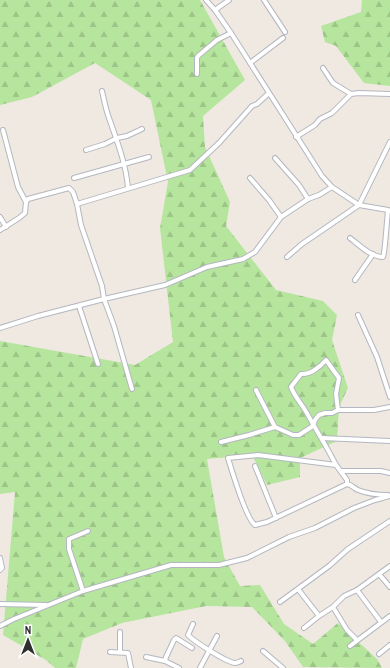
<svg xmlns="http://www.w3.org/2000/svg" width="390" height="668" font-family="'Archivo Narrow',sans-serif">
	<defs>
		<pattern id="forest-firs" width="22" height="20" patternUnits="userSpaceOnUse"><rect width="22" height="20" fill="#b6e59e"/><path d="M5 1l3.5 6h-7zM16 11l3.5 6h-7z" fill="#9dc588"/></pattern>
	</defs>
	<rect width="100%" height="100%" fill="#efe9e1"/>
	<g fill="url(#forest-firs)">
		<path d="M0 0H200L245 80 203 116 205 147 230 202 226 226 276 290 323 301 337 315 332 340 348 388 339 407 337 441 300 458V477L267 485 252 455 207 459 224 557 240 586 260 585 284 624 313 644 338 623 377 659 382 668 303 667 285 641 252 607 206 606 122 623 83 639 76 668H55L46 660 3 635 15 492 0 494V341L135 365 173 342 160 228 168 182 151 100 95 63 32 97 0 105Z"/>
		<path d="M362 0H390V86L364 83 336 46 325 42 321 26 361 12Z"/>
	</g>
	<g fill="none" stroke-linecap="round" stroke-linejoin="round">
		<g stroke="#b4b7c1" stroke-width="6">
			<g id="minor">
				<path d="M206 0 215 10 231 33 322 176 332 187 359 205 388 210 390 211"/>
				<path d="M264 0 285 32"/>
				<path d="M215 10 229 0"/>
				<path d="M250 63 283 38"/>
				<path d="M323 68 333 83 351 94"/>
				<path d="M197 74V58L198 56 217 40 231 33"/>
				<path d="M102 91C104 100 106 110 109 118 117 141 126 164 128 188"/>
				<path d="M3 130 18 187 26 202"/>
				<path d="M296 137 315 125 320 119 332 113 351 94 359 93 390 94"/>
				<path d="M86 150 105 144 117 138 127 136 142 129"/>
				<path d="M275 158 299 185 308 199"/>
				<path d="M74 178 149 157"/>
				<path d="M250 178 269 200 281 217"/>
				<path d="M77 204 190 170 219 143 252 106 257 104 269 93"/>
				<path d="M0 217 6 227"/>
				<path d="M0 230 19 218 25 213 26 202 28 199 69 188 73 192 77 204 81 225 102 286 104 299 114 326 132 389"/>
				<path d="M350 238C358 244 371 257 383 257 385 253 387 218 388 211"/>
				<path d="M287 257 302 244 359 205 390 142"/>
				<path d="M355 280 373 254"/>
				<path d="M79 306 98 364"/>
				<path d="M358 315 377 357 390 397"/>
				<path d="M0 328 38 316 104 299 165 285 207 267 243 259 255 252 281 217 308 199 319 195 332 187"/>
				<path d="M256 390 275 427 293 435H299L313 426 315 420 319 415 325 413H332L338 410H374L390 407"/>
				<path d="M322 438 390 441"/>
				<path d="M221 442 249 435 275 427"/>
				<path d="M336 465C328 449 318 433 309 417 304 406 295 398 291 387L301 374C310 375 320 367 326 360L339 378 336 394 338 410"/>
				<path d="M255 466 276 518"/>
				<path d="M342 471H381L390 473"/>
				<path d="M347 484V480L336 465 258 455 228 458C232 471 246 519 255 525L267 522 347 484C352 485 354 488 358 490 368 494 377 495 388 495"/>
				<path d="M0 558 2 568 0 570"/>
				<path d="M379 574 390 587"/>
				<path d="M298 589 319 616"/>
				<path d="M357 590 381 622"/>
				<path d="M83 591 69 549V539L88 531"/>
				<path d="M280 602 329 566 348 549 390 521"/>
				<path d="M0 604 46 605"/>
				<path d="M333 607 347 630 357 640"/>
				<path d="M193 624 188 635C195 642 226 662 235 663 238 663 239 662 241 661"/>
				<path d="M0 626 14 619 83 591 171 565H219L247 558 289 537 315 528 354 508 375 500 390 496"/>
				<path d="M304 628 319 616 333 607 344 596 357 590 390 566"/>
				<path d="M350 646 390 616"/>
				<path d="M263 651 283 668"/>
				<path d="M110 652 128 653 131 668"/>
				<path d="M120 652V632"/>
				<path d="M379 654 390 645"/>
				<path d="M146 657 165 661"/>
				<path d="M179 668 165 661 166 657 174 640 176 638 192 648"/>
				<path d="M200 668 217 636"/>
			</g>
		</g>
		<use href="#minor" stroke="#fff" stroke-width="4"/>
	</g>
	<g transform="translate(28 640)" stroke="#ffffff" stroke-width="3" paint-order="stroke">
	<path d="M0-3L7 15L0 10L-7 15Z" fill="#2e2e2e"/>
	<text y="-6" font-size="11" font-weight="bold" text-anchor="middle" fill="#2e2e2e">N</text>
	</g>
</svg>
